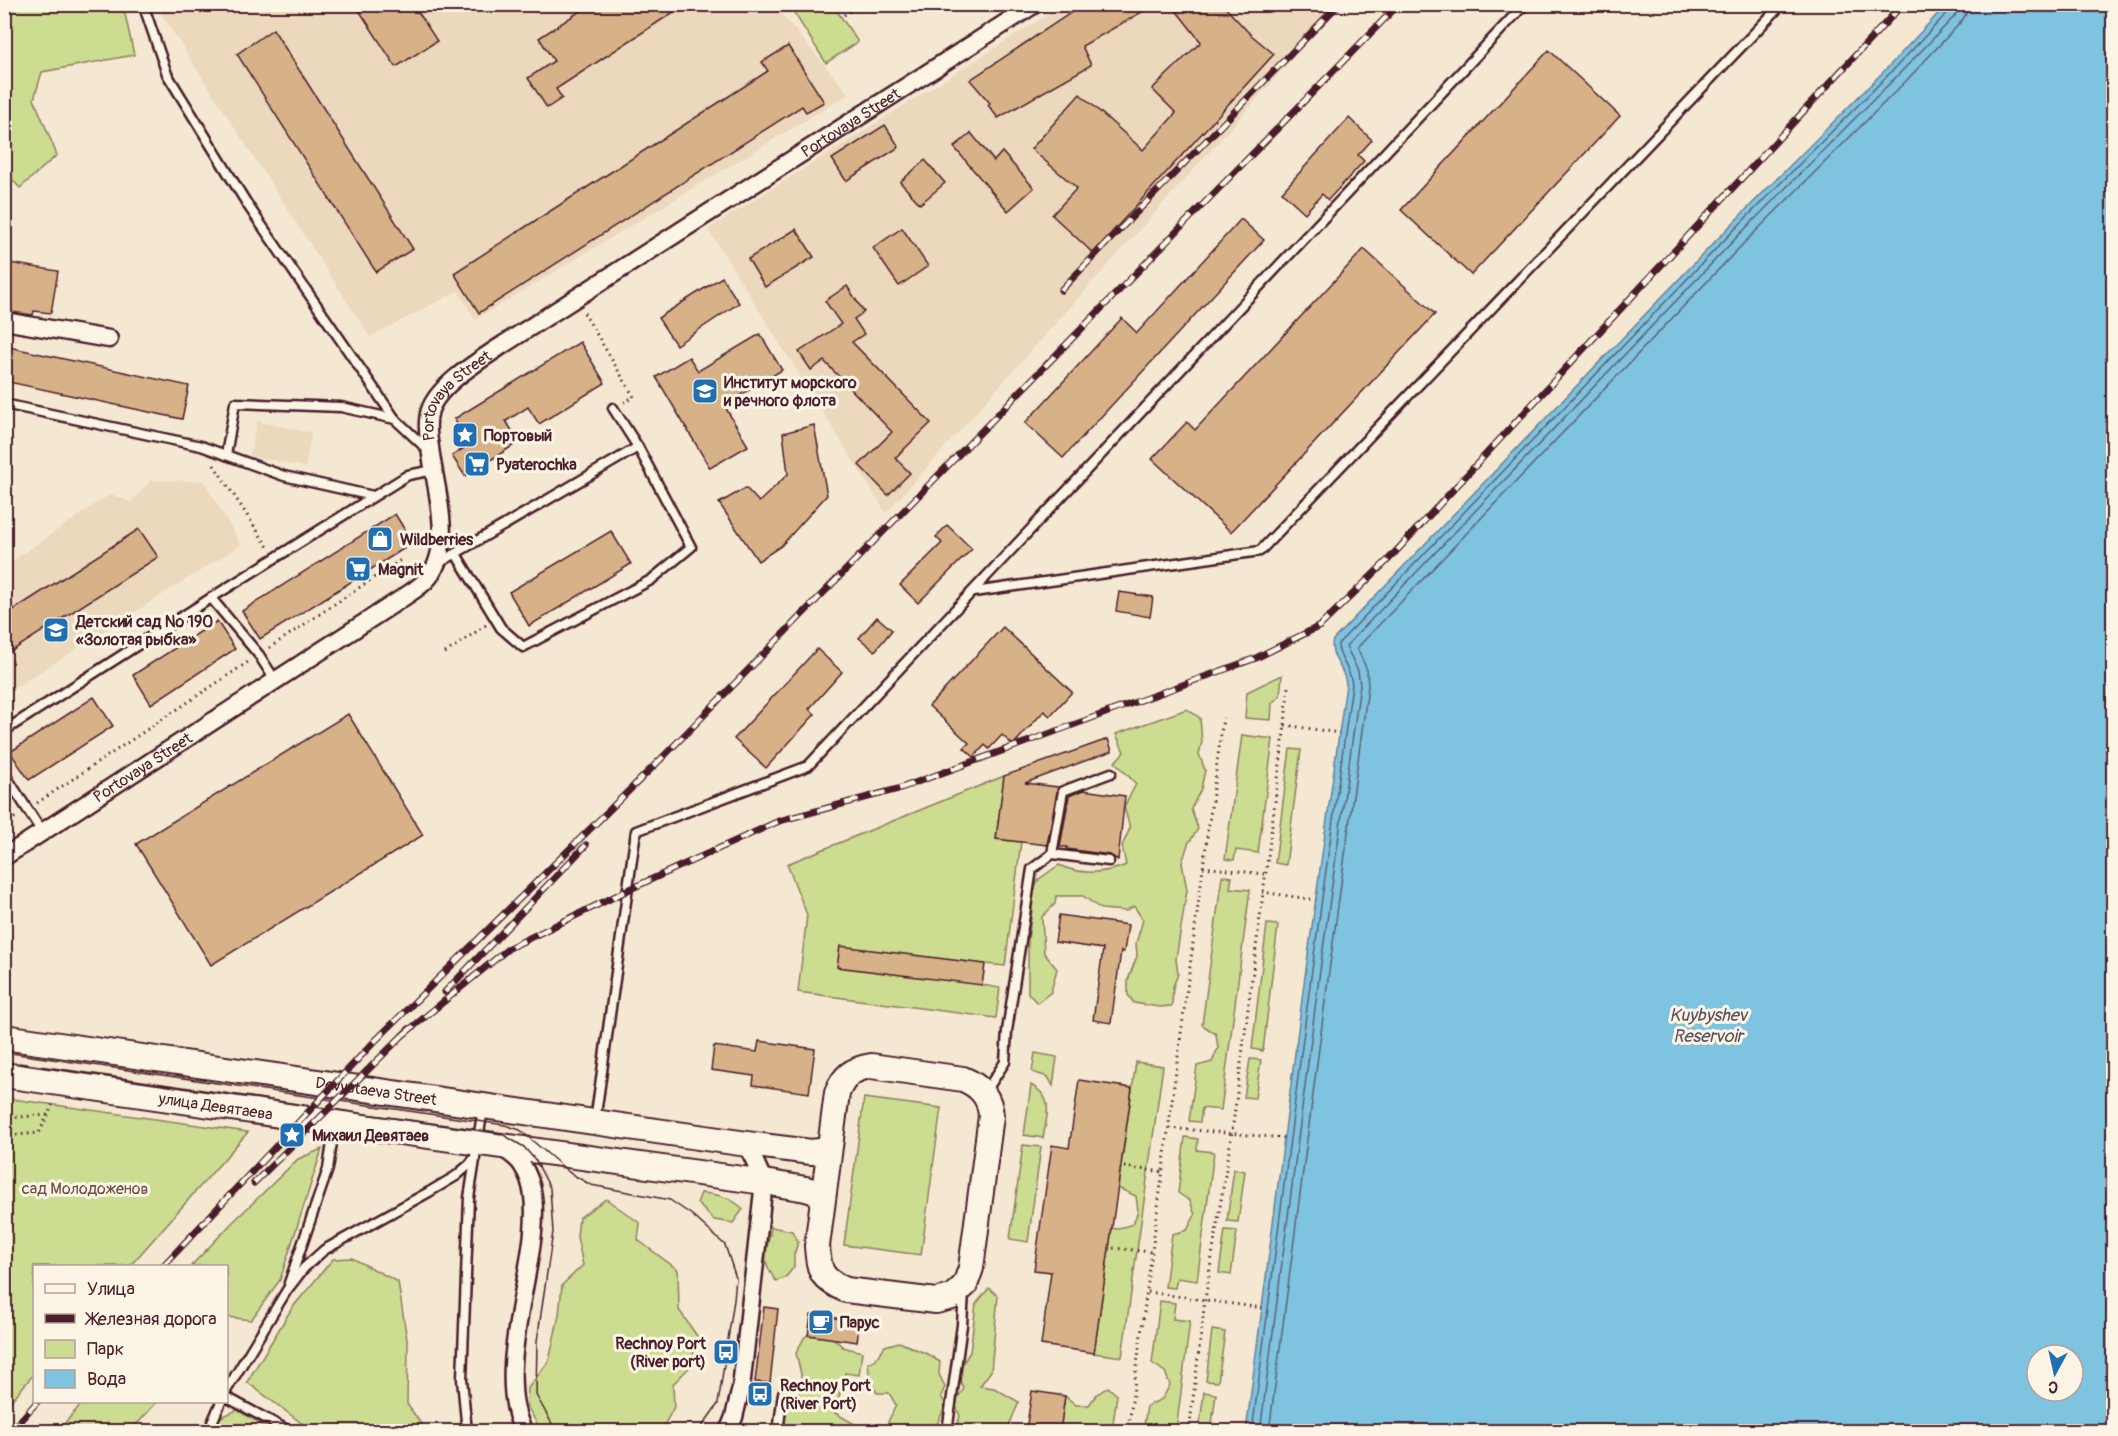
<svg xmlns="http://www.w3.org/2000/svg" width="2118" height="1436" font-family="Pangolin,sans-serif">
	<rect width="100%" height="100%" fill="#f5e8d3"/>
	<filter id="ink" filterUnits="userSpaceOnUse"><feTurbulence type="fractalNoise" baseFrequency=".0167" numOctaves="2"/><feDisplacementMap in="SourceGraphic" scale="12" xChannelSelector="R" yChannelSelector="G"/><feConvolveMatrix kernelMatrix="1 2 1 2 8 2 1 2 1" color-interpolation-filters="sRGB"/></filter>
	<g filter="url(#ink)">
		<g fill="#ecd8bd">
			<path d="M158 5H774L849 94 475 320 458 291 370 337 158 9Z"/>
			<path d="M1063 5H1341L886 513 708 229Z"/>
			<path d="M257 421 312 433 305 467 250 456Z"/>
			<path d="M151 480 204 481 241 545 5 694V566L110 494 131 502Z"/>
		</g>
		<g fill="#ccdc90" stroke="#8b7e5e" stroke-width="1.5">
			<path d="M5 4 123 5 134 55 42 72 34 99 57 155 20 188 5 172Z"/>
			<path d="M796 4 833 5 858 42 826 63 791 8Z"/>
			<path d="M1282 675 1280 696 1272 703 1271 720 1245 718 1247 692Z"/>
			<path d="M1187 709 1200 718 1202 742 1199 754 1205 770 1201 789 1191 809 1198 829 1188 844 1182 863 1187 890 1176 959 1178 974 1173 987 1172 1006 1159 1007 1134 1003 1128 995V980L1137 956 1136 943 1143 920 1134 906 1126 911 1101 909 1083 896H1056L1055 904 1042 917 1044 953 1057 969 1051 992 1037 1003 1028 993V939L1032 910 1031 895 1039 879 1059 865C1079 875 1105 874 1126 865L1122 846 1130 828 1124 807 1136 784 1115 762 1124 752 1116 734Z"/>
			<path d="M1242 735 1273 739 1258 853 1236 850 1234 860 1225 859Z"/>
			<path d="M1290 749 1301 750 1286 865 1275 863Z"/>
			<path d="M1004 776 996 839 1021 842 1005 966 985 964 982 985 1000 988 996 1018 798 992 807 915 787 864Z"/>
			<path d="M1222 876 1232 877 1230 888 1250 890 1221 1110 1202 1108 1200 1122 1189 1121 1197 1066 1212 1062 1218 1048 1216 1034 1202 1025Z"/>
			<path d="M1267 924 1278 925 1263 1051 1252 1049Z"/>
			<path d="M1035 1053 1057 1057 1053 1086 1048 1077 1032 1072Z"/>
			<path d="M1250 1059 1261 1060 1255 1098 1244 1097Z"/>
			<path d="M1136 1062 1163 1066 1122 1357 1094 1353 1112 1228 1117 1229 1133 1224 1138 1211 1136 1196 1118 1188Z"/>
			<path d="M1031 1085C1055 1098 1047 1115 1043 1138L1024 1135Z"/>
			<path d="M5 1098 248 1132 130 1266H34V1374L5 1408Z"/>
			<path d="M864 1098 941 1108 921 1255 844 1245Z"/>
			<path d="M1185 1137 1198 1139 1197 1150 1214 1152 1197 1281 1177 1278 1175 1288 1165 1287 1172 1234 1187 1230 1195 1215 1190 1201 1178 1193Z"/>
			<path d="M1023 1145 1041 1147 1028 1242 1010 1239Z"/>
			<path d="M322 1149 280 1280 251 1320 227 1317 226 1266H191L232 1223 298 1159Z"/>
			<path d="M1234 1169 1245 1171 1238 1222 1227 1221Z"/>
			<path d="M701 1193C717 1194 731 1197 743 1209L733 1223 714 1220 697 1203Z"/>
			<path d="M606 1199 640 1223 638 1240 678 1270 679 1310 697 1336 691 1366 673 1384 674 1407 661 1431H544L539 1427 527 1406 528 1388 549 1361 559 1315 562 1285 583 1265 577 1237 579 1218Z"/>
			<path d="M771 1227 792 1231 798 1242 794 1255V1267L785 1278 776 1281C758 1256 768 1254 771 1227Z"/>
			<path d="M1225 1230 1237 1231 1231 1275 1219 1273Z"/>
			<path d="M352 1258 398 1282 408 1346 407 1404 426 1431H312L247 1382 292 1308 333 1259Z"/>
			<path d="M989 1288 998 1296 991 1371 980 1386 994 1388 1019 1402 1006 1432 955 1431 960 1416 954 1402 964 1389 956 1374 970 1352 976 1304Z"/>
			<path d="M1160 1301 1175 1303 1173 1319 1190 1321 1176 1431H1143L1147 1406 1162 1399 1170 1385 1165 1372 1152 1363Z"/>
			<path d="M817 1327 832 1337 843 1347 862 1352 859 1375 845 1373 835 1413 855 1424 853 1431H785C785 1412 785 1403 801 1391V1374L796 1353 804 1338Z"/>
			<path d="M1212 1330 1225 1332 1218 1382 1206 1381Z"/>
			<path d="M899 1342 927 1354 940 1362 939 1374 945 1387 941 1396 946 1405 937 1424 938 1431H887L888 1422 896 1405 889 1393H877L870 1382 868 1363 875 1360 885 1346Z"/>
			<path d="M1108 1387 1117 1395 1112 1431H1060L1065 1396 1076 1405H1089L1096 1395Z"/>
			<path d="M1204 1392 1216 1394 1211 1431H1199Z"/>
			<path d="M83 1402H157L138 1423 126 1431H58Z"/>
			<path d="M237 1410 262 1424 270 1431H214L219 1418Z"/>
		</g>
		<path fill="#7ec3df" stroke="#698197" stroke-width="1.5" fill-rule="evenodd" d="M1947 4 2113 5V1431H1246L1305 976 1346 684C1345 668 1328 656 1333 640L1728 228 1890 65ZM2037 1355H2073V1391H2037Z"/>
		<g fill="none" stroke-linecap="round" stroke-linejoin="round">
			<g stroke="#5f6173" stroke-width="1.5">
				<path d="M1252 1432 1311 977 1352 685C1351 668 1337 657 1338 644L1732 232 1894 69 1949 11 1950 4"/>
				<path d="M1260 1432 1319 978 1360 685 1358 671 1346 646 1737 237 1899 74 1955 16 1958 4"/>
				<path d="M1269 1432 1328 979 1368 687 1367 670 1357 648 1744 243 1906 81 1961 22 1966 14 1967 4"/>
			</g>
		</g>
		<g fill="#d7b289" stroke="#4a1f2b" stroke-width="1.5">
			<path d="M355 4H413L437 41 396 67Z"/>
			<path d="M591 4H686L556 89 562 98 547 108 528 78 554 61 539 38Z"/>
			<path d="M1084 4H1156L1082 46 1091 65 998 118 988 105 990 103 970 80Z"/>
			<path d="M1171 4H1222L1250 34 1274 54 1093 253 1052 215 1077 188 1031 149 1080 94 1143 150 1176 113 1152 89 1201 42Z"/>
			<path d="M273 29 413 249 376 272 237 54Z"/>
			<path d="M788 46 824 102 806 112 802 106 479 313 454 273 768 71 762 62Z"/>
			<path d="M1549 50 1620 116 1471 275 1401 210Z"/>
			<path d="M1349 118 1372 140 1358 155 1364 161 1328 200 1322 194 1305 213 1282 192Z"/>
			<path d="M885 125 899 147 846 181 832 159Z"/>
			<path d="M971 133 994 161 1002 152 1034 188 1008 211 954 147Z"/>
			<path d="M925 160 945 183 920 204 900 182Z"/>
			<path d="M1241 219 1264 240 1063 458 1025 423 1122 318 1137 333Z"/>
			<path d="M902 228 928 266 899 286 873 248Z"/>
			<path d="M796 229 814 257 765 287 748 259Z"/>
			<path d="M1364 249 1435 314 1231 532 1152 459 1187 422 1195 430Z"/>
			<path d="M4 262 58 271 51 313 34 311 33 315 4 311Z"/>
			<path d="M722 277 739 303 676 345 658 318Z"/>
			<path d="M847 286 864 312 854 319 864 334 852 342 931 423 895 458 910 473 888 495 859 465 892 432 824 361 811 370 799 352 841 324 825 301Z"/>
			<path d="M760 334 782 370 724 405 748 446 710 468 656 377 689 357 698 371Z"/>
			<path d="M580 342 605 383 539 424 528 407 506 421 519 442 465 476 452 456 470 444 454 419Z"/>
			<path d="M4 346 189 386 182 419 4 381Z"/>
			<path d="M814 425 827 495 781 546 758 561 719 503 746 488 759 502 788 474 783 433Z"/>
			<path d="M395 514 413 543 260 639 242 611Z"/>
			<path d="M947 525 972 549 918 603 900 585 942 543 936 537Z"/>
			<path d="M139 529 158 557 4 656V616Z"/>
			<path d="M611 531 631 564 529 626 509 592Z"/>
			<path d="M1119 592 1153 597 1150 617 1116 611Z"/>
			<path d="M877 617 892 630 875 651 859 638Z"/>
			<path d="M217 621 235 649 151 704 133 675Z"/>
			<path d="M1003 627 1072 692 1050 716 1044 711 1013 745 1002 735 989 749 985 745 974 757 964 748 969 743 929 706Z"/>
			<path d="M817 649 842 672 809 709 815 714 766 768 734 739Z"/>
			<path d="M94 697 113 726 29 780 10 752Z"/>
			<path d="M348 714 423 835 211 965 136 844Z"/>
			<path d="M1108 739 1112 751 1025 783 1058 787 1047 845 996 839 1004 776Z"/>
			<path d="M1083 790 1125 796 1118 860 1110 855 1067 849V847H1060L1069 796Z"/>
			<path d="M1059 915 1128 925 1124 952 1121 951 1111 1023 1093 1020 1103 949 1055 942Z"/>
			<path d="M840 946 985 964 982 985 837 967Z"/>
			<path d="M759 1041 815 1049 809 1093 753 1085 754 1076 711 1070 714 1046 757 1052Z"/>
			<path d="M1079 1080 1132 1088 1094 1353 1041 1345 1051 1272 1034 1270 1052 1145 1069 1148Z"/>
			<path d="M764 1307 778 1309 770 1383 755 1382Z"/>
			<path d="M811 1315 860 1321 857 1342 808 1335Z"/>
			<path d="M1032 1391 1065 1396 1060 1431H1026Z"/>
		</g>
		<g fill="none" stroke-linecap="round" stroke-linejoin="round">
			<g stroke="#4a1f2b" stroke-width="13">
				<g id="lane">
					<path d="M143 4 167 74 249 207 395 419 428 450"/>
					<path d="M4 404 201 446 284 476 373 496"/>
					<path d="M226 455 235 403 341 407 395 419"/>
					<path d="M456 554 501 628 523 647 651 580 691 547 638 447 613 408"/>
					<path d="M439 563 638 447"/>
					<path d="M974 592 1260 551 1782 4"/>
					<path d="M211 598 259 655 275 680"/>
					<path d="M4 731 211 598 408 475 434 470"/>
					<path d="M4 773 42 832"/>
					<path d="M1052 854 1109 861"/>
					<path d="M986 1091 1005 1062 1007 1031 1032 869 1052 854 1063 791 1111 773"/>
					<path d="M595 1121 636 831 808 766 1525 4"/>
					<path d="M289 1283 328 1169 335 1123"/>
					<path d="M226 1391 287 1290 304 1268 324 1250 429 1192 456 1176 470 1164 475 1157 483 1109"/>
					<path d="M226 1397 291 1432"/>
					<path d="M208 1432 221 1402"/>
					<path d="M467 1432 462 1379 469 1198 475 1160"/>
					<path d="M778 1432 783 1393"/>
					<path d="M947 1432 962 1325 964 1292"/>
				</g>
			</g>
			<g stroke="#4a1f2b" stroke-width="21">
				<g id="street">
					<path d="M4 321 109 339"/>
					<path id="s1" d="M4 857 404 597C413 591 423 585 429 577 455 543 434 485 430 447 428 436 426 422 430 410 439 384 482 359 504 344L1035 4"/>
					<path d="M501 1147C508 1152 517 1157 522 1165 535 1184 535 1209 533 1232 528 1290 496 1379 524 1432"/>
					<path d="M728 1432 734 1417 741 1388 764 1182 747 1144"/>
				</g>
			</g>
			<g stroke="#4a1f2b" stroke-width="28">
				<g id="secondary">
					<path id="s2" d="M4 1037 747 1144 811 1152 829 1150"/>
					<path d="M871 1066 963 1079C980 1086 990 1097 991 1116L971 1268 965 1285 952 1297 936 1301 846 1290C821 1279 819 1272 817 1246L837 1093C844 1076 852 1069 871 1066Z"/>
					<path id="s3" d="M4 1075 335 1123 764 1182 806 1189 823 1194"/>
				</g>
			</g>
			<g stroke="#4a1f2b" stroke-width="3" stroke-dasharray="1.5 4.5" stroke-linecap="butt">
				<path d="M844 15 861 4"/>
				<path d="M584 313 634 397 624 402"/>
				<path d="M214 465 268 547"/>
				<path d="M269 648 402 559"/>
				<path d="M445 653 486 625"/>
				<path d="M1285 725 1339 733"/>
				<path d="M37 803 248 662"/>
				<path d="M4 825 19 815"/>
				<path d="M1203 867 1264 874"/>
				<path d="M1262 892 1316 900"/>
				<path d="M4 1118 48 1115 54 1101"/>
				<path d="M1169 1128 1284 1138"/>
				<path d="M4 1136 39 1133 48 1115"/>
				<path d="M1124 1167 1163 1172"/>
				<path d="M1113 1248 1152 1252"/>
				<path d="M1148 1292 1262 1308"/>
				<path d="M1128 1432 1223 718"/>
				<path d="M1189 1432 1205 1300 1232 1132 1285 725 1288 687"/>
			</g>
			<use href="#lane" stroke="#fcf5e5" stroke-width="8"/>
			<use href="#street" stroke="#fcf5e5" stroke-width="16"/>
			<use href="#secondary" stroke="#fcf5e5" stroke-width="24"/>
			<g stroke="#4a1f2b" stroke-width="1.5">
				<path d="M4 1052 505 1125 520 1130 570 1173 591 1185 670 1200 692 1215 725 1245 736 1278 734 1300 718 1404 698 1432"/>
				<path d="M19 1063 502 1134 524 1147 536 1161 550 1188 553 1232 537 1341 536 1395 555 1429 560 1432"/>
			</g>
			<g stroke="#4a1f2b" stroke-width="7">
				<g id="rail">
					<path d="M1061 290 1339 4"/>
					<path d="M445 992 586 845"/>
					<path d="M403 1035 509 948 628 890 779 821 898 789 1256 658 1320 626 1388 560 1903 4"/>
					<path d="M254 1183 409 1029"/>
					<path d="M163 1266 374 1042 662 758 1399 4"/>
					<path d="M10 1432 37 1402"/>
				</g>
			</g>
			<use href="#rail" stroke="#fcf5e5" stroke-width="4.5" stroke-dasharray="14" stroke-linecap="butt"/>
		</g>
	</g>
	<defs>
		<g id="university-square" transform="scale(1.35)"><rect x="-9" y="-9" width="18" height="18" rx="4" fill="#1f6fb2" stroke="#fcf5e5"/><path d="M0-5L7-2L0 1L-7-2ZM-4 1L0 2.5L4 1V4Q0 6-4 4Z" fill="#fff"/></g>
		<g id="sight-square" transform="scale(1.35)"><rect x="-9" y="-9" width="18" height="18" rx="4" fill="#1f6fb2" stroke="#fcf5e5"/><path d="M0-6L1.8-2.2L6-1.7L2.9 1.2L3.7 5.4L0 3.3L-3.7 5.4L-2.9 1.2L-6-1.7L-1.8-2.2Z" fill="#fff"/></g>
		<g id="supermarket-square" transform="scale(1.35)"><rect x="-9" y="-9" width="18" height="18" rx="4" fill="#1f6fb2" stroke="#fcf5e5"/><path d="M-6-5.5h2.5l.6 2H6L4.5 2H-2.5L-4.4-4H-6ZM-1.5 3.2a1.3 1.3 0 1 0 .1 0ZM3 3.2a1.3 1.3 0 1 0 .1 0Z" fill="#fff"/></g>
		<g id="shop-square" transform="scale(1.35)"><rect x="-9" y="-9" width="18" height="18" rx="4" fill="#1f6fb2" stroke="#fcf5e5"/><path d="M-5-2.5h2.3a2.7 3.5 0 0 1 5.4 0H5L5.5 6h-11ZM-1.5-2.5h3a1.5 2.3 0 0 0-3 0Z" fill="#fff"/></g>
		<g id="school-square" transform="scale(1.35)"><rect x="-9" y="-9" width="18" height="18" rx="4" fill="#1f6fb2" stroke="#fcf5e5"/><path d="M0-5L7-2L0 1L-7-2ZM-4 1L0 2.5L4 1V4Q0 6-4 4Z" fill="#fff"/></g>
		<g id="cafe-square" transform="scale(1.35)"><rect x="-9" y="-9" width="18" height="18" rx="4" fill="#1f6fb2" stroke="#fcf5e5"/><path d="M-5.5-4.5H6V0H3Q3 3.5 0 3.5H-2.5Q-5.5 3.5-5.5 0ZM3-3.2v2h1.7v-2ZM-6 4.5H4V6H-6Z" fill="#fff"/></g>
		<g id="bus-square" transform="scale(1.35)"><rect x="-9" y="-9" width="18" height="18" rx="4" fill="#1f6fb2" stroke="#fcf5e5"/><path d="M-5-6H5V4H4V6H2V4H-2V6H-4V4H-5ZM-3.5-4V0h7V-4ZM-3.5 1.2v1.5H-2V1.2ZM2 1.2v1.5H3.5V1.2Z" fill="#fff"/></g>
	</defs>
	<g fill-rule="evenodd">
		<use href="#university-square" x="705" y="391"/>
		<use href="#sight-square" x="465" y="435"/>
		<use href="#supermarket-square" x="477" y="464"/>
		<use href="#shop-square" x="380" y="539"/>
		<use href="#supermarket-square" x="358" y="569"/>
		<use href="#school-square" x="56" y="630"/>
		<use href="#sight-square" x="292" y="1135"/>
		<use href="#cafe-square" x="821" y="1322"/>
		<use href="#bus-square" x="726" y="1352"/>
		<use href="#bus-square" x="760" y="1394"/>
	</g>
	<g text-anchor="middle" stroke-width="6" stroke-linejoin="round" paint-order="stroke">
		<g font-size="16" fill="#4a1f2b" stroke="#fcf5e5">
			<text dy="6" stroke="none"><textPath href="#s1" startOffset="1192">Portovaya Street</textPath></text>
			<text dy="6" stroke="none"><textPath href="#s1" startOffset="706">Portovaya Street</textPath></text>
			<text dy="6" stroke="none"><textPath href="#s1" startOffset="165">Portovaya Street</textPath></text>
			<text dy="6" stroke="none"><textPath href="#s2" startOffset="376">Devyataeva Street</textPath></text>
			<text dy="6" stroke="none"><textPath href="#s3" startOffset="214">улица Девятаева</textPath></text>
		</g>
		<g font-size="16" font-weight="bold" fill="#4a1f2b" stroke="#fcf5e5" text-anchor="start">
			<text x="724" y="388">Институт морского<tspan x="724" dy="18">и речного флота</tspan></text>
			<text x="484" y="441">Портовый</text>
			<text x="496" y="470">Pyaterochka</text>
			<text x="400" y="545">Wildberries</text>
			<text x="378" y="575">Magnit</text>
			<text x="76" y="627">Детский сад № 190<tspan x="76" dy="18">«Золотая рыбка»</tspan></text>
			<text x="312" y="1141">Михаил Девятаев</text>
			<text x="840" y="1328">Парус</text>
			<text x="706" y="1349" text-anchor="end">Rechnoy Port<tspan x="706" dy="18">(River port)</tspan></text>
			<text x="780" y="1391">Rechnoy Port<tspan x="780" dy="18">(River Port)</tspan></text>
		</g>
		<g font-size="16" fill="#6a4e44" stroke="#fcf5e5">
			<text x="85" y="1194">сад Молодоженов</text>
		</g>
		<g font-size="18" font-style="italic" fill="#5a5061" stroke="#fcf5e5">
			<text x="1708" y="1021">Kuybyshev<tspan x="1708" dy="21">Reservoir</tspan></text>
		</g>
	</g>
	<rect width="2118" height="1436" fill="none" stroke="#fcf5e5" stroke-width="24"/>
	<rect x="12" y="12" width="2094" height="1412" fill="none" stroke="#4a1f2b" stroke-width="2" filter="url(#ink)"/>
	<rect x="33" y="1265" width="195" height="138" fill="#fcf5e5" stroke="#b59f9b" stroke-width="1.5"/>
	<rect x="45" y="1284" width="30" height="9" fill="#fcf5e5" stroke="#b59f9b" stroke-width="1.5"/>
	<text x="87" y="1295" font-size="18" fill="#4a1f2b">Улица</text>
	<rect x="45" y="1314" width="30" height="9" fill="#4a1f2b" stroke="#b59f9b" stroke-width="1.5"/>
	<text x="87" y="1325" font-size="18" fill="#4a1f2b">Железная дорога</text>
	<rect x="45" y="1340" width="30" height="18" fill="#ccdc90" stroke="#b59f9b" stroke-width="1.5"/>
	<text x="87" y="1355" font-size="18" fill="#4a1f2b">Парк</text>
	<rect x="45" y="1370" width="30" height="18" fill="#7ec3df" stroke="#b59f9b" stroke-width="1.5"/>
	<text x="87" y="1385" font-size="18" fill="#4a1f2b">Вода</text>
	<g transform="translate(2055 1373) rotate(188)"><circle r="28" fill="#fcf5e5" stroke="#b59f9b" stroke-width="1.5"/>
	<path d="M0-4.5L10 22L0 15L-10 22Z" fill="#1f6fb2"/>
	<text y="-9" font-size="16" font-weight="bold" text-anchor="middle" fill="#4a1f2b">С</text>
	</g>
</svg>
